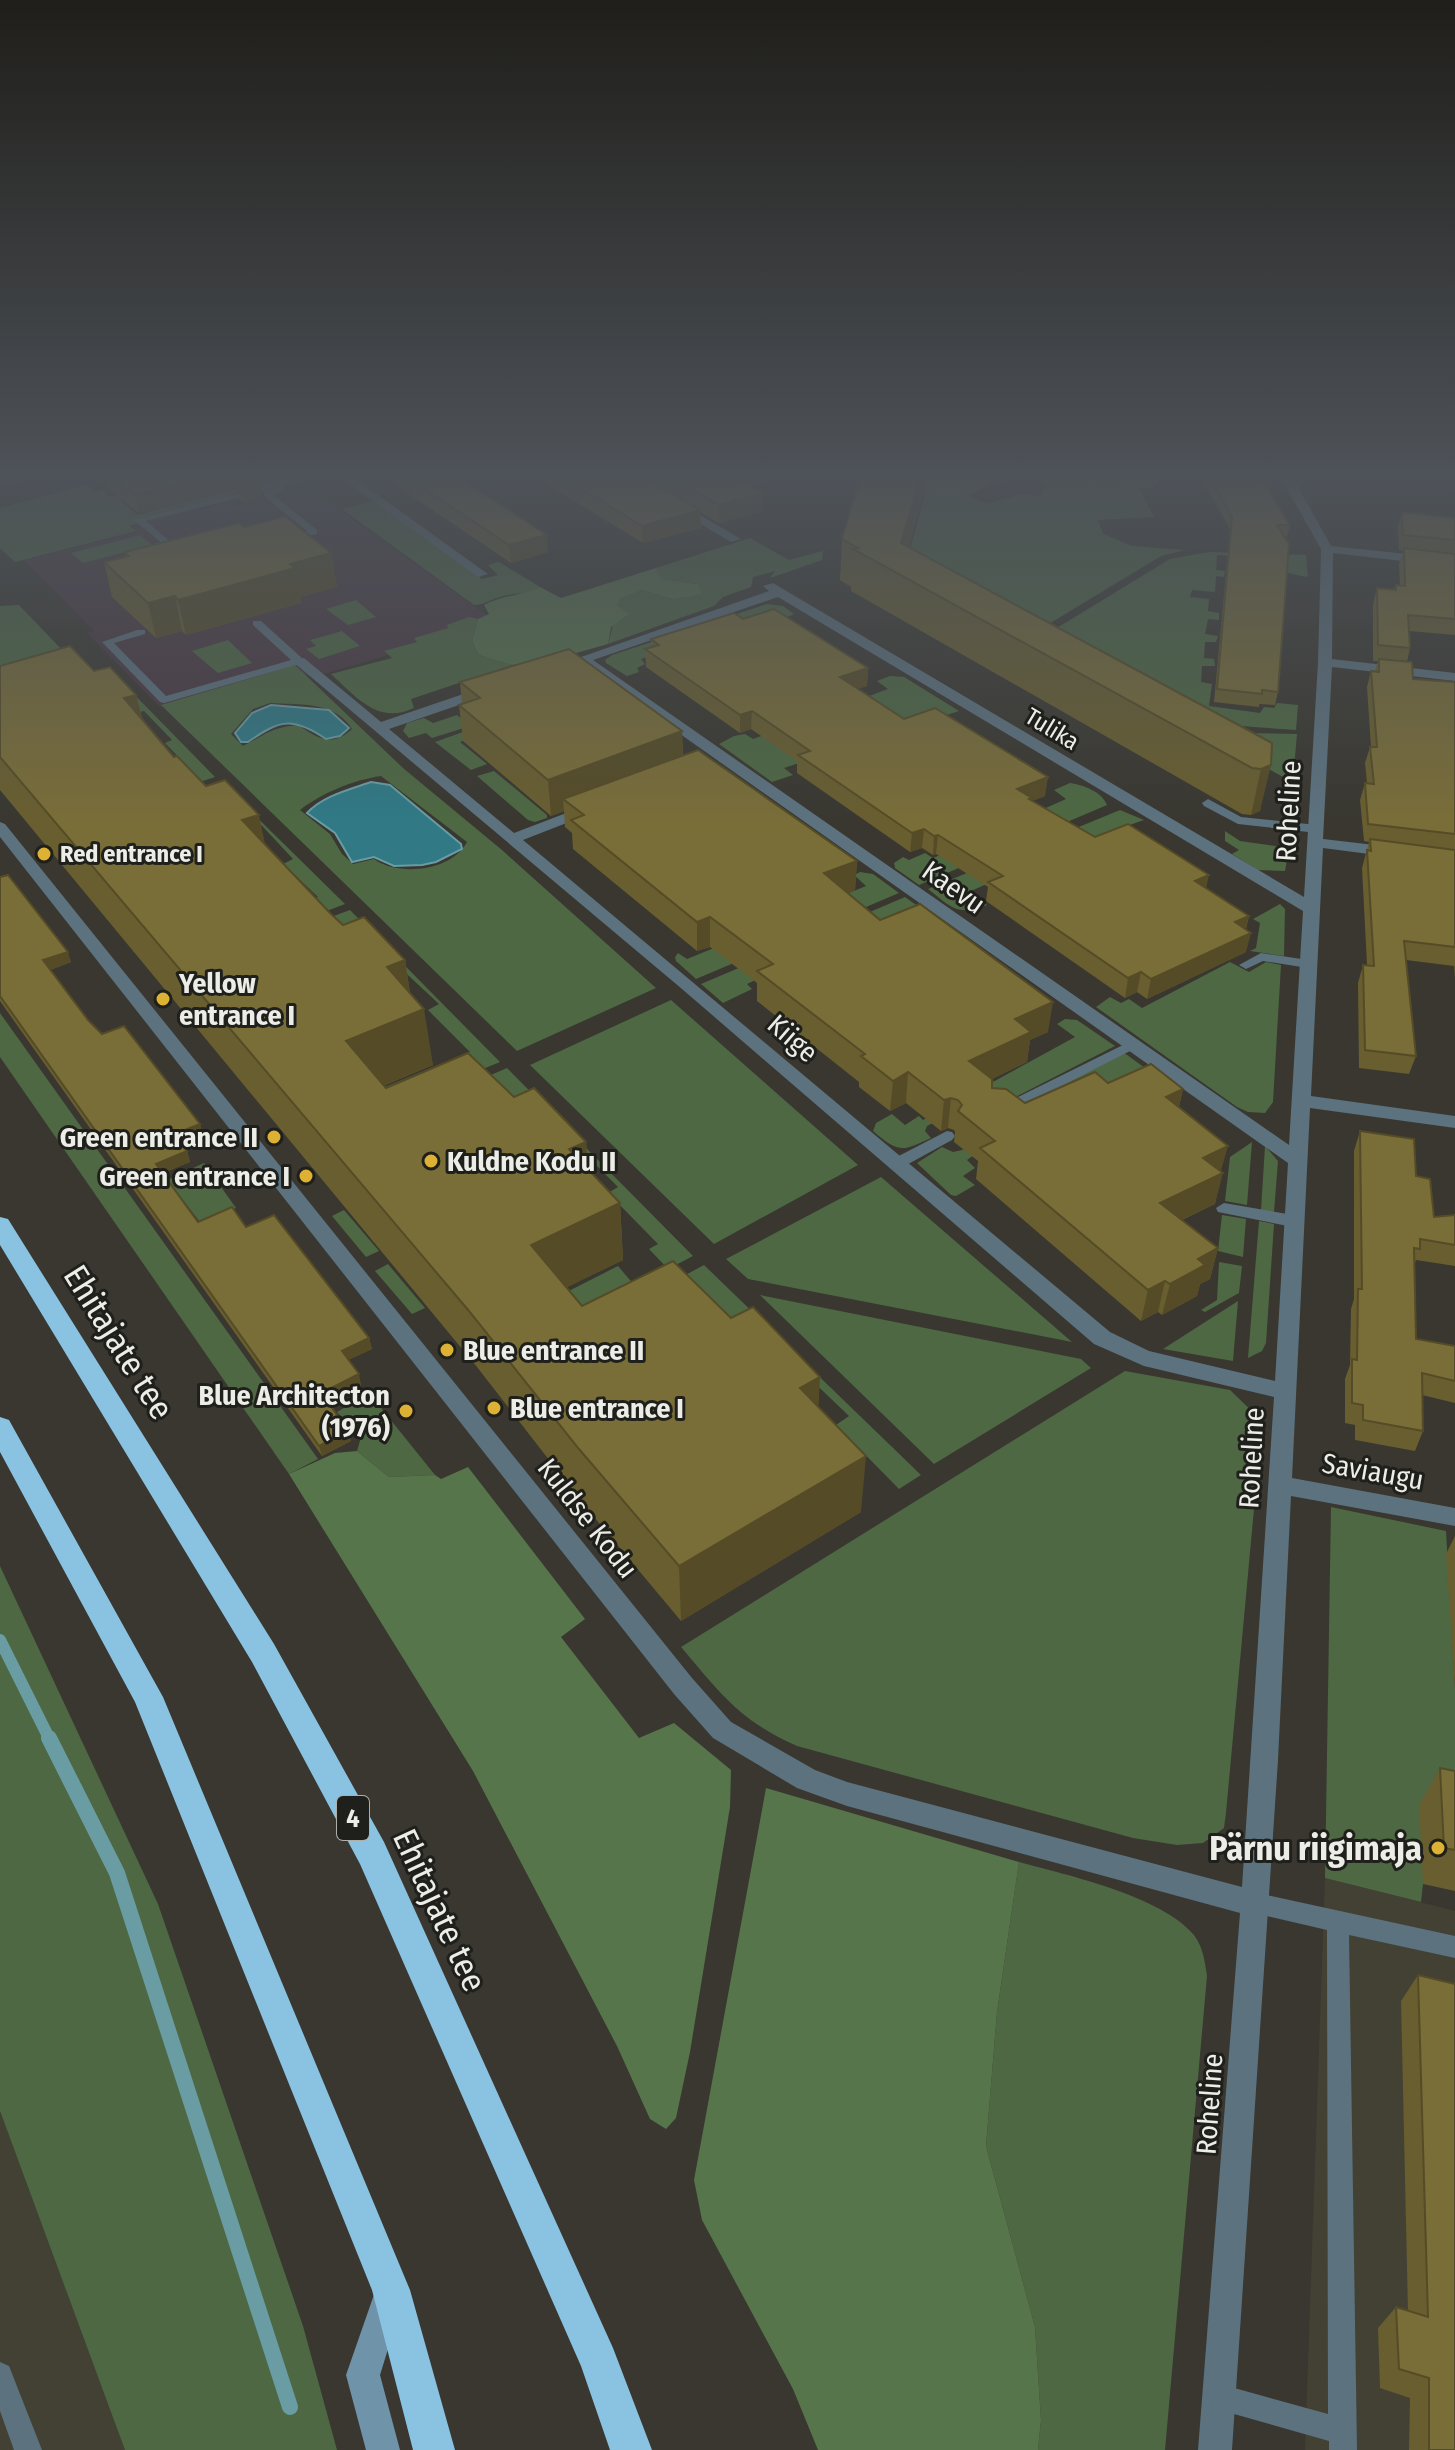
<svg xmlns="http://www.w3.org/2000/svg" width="1455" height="2450" font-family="'Fira Sans Condensed',sans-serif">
	<rect width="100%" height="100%" fill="#393730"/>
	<g fill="#434134">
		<path d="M1325 1878 1455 1911V2450H1305Z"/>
		<path d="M0 2111 113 2416 125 2450H0Z"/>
	</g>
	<path fill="#4a3944" d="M307 487 498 623 327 673 305 675 283 669 160 707 87 633 94 631 24 560 137 532 131 526 197 506 203 510 227 503 232 507Z"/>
	<g fill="#4d6843" fill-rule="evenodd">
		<path d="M278 478H293L135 520 138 523 129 526 136 531 15 562 0 548V508L88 485 96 492 104 490 110 497 150 487 154 490 119 499 137 515Z"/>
		<path d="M908 481 927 486 943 500 969 496 987 504 1021 494 1040 496 1047 486 1139 488 1154 517 1098 520 1103 534 1132 546 1185 550 1161 556 1029 636 905 567 925 495 869 490Z"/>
		<path d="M374 501 482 579 498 575 488 565 499 562 540 587C521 596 518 592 500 597 491 599 485 605 474 605L342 509Z"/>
		<path d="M140 535 152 545 83 563 71 553Z"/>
		<path d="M750 538 789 560 823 551 822 560 770 578 775 571 753 577 751 587 723 597 714 606 608 644 620 599 642 590 672 599 698 584 662 579 656 568Z"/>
		<path d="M1209 552 1306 555 1308 577C1276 573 1249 556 1217 555L1216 570 1225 571 1224 577 1216 576 1215 592 1192 590 1190 597 1209 599 1208 611 1219 613V620L1208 619 1205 634 1218 636 1216 642H1205L1204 658 1214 659 1215 666H1202L1201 682 1212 684 1209 706 1260 713 1264 707 1274 708 1277 703 1298 705 1296 730 1240 726 1037 640 1170 559Z"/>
		<path d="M356 600 376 617 348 625 326 609Z"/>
		<path d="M767 604 783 606 794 614 779 621 735 628 641 659 645 664 637 668 639 672 627 676 606 663 605 660 612 655Z"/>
		<path d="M19 605 90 679 0 707V606Z"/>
		<path d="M469 617 478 619 472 641 479 655 512 665 411 699 414 708C378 725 356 697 331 674L392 658 384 651 417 642 414 638 448 628 447 625Z"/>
		<path d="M342 631 360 646 319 659 306 649 316 646 310 640Z"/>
		<path d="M228 640 252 663 218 673 192 651Z"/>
		<path d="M295 665 403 768 502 850 656 988 517 1051 161 705ZM270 703C300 705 335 701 352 729 332 748 317 738 298 725 269 728 267 734 243 746L231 734 253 709ZM381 776 467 842C452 871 399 877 374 859L353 864 342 854 330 834 300 810C322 793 353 780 381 776Z"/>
		<path d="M890 676 904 677 959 711 799 763 784 768 793 775 772 782 719 744 734 736 745 734 753 739 888 689 877 681Z"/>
		<path d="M123 683 215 777 106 813 192 771 165 743 172 740 144 711 134 713Z"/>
		<path d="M457 715 470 726 432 738 426 733 409 738 403 731 407 723 424 718 433 723Z"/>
		<path d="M474 728 480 734 460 742 487 764 471 770 435 742Z"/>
		<path d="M1248 733 1297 734 1293 779 1285 778 1222 743Z"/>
		<path d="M494 771 547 815V818L535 822 528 820 477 776Z"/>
		<path d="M221 782 345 904 324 912 312 900 318 897 283 864 293 859Z"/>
		<path d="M1070 783C1084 785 1102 792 1107 805L919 885 895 868 894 863 903 857 909 860 925 853 933 858 1033 818 1030 815 1066 799 1054 790Z"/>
		<path d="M1120 810 1144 820 1075 844 969 892 987 905C957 917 951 907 928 889Z"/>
		<path d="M1225 831 1240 841 1289 848 1285 871 1258 870 1232 854 1239 850 1225 841Z"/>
		<path d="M860 872 873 874 899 893 696 979 676 961 675 957 678 953 687 959 866 886 854 875Z"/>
		<path d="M905 897 937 920 816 953 747 984 752 989 723 1003 701 984Z"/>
		<path d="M1280 904 1285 909 1284 956 1250 951 1256 948 1260 923 1253 919Z"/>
		<path d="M350 910 500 1062 374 1114 358 1098 470 1052 428 1010 439 1004 395 963 230 954Z"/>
		<path d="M1230 962 1249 972 1266 962 1281 965 1273 1102 1265 1113 1248 1112 1237 1107 1096 1007 1110 997 1121 1003 1129 999 1142 1008Z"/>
		<path d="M671 1000 858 1165 714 1244 530 1065Z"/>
		<path d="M0 1013 318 1459 289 1474 0 1057Z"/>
		<path d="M1065 1019 1077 1020 1115 1046 998 1106 1123 1052 1163 1081 974 1155 967 1160 975 1168 963 1176 975 1185 956 1196 951 1195 917 1163 942 1147 953 1152 962 1150 1015 1124 980 1098 927 1126 925 1131 931 1138C901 1152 899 1153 873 1131L876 1123 892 1114 905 1125 919 1116 923 1120 1075 1037 1057 1024Z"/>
		<path d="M507 1068 693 1256 668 1269 649 1249 658 1244 608 1193 618 1187 563 1132 382 1122Z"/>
		<path d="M1252 1142 1247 1205 1225 1201 1230 1157Z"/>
		<path d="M1265 1146 1278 1161 1274 1212 1261 1210Z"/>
		<path d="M204 1163 236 1208 200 1222 167 1180Z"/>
		<path d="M881 1177 1072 1342 748 1279 726 1259Z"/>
		<path d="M344 1210 379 1251 366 1257 332 1216Z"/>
		<path d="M1222 1215 1246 1219 1243 1257 1218 1251Z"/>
		<path d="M1259 1221 1274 1224 1266 1343 1262 1351 1248 1358Z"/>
		<path d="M1219 1262 1242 1266 1239 1293 1205 1312 1201 1310 1217 1300Z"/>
		<path d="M388 1264 425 1308 412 1314 375 1271Z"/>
		<path d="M704 1265 921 1475 899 1489 836 1425 849 1416 777 1347 570 1337Z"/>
		<path d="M618 1266 635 1286 564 1323 545 1303Z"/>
		<path d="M760 1295 1081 1359 1091 1368 934 1464Z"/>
		<path d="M1238 1301 1233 1361 1163 1349Z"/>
		<path d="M1125 1371 1230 1390 1256 1415 1261 1433 1226 1813 1224 1828 1203 1843 1177 1845 1133 1838 797 1746C740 1721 720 1693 681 1647Z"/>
		<path d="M369 1393 435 1475 389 1477 357 1451 361 1437 337 1412Z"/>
		<path d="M1331 1507 1446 1531 1455 1688V1813L1423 1884 1421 1902 1325 1878Z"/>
		<path d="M0 1566 158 1904 303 2326 337 2450H125L0 2111Z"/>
		<path d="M1019 1862C1067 1875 1162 1896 1194 1935 1203 1947 1205 1962 1207 1976L1165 2450H1038L1041 2420 1035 2327 986 2146 997 2012Z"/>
	</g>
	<g fill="#56754b">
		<path d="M899 478H1168L1158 481 1153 488H1139L1047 486 1040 480H1009L992 483 969 495 943 500 927 486Z"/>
		<path d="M656 568 662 579 698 584 702 594 672 599 642 590 620 599 618 606 629 614 611 627 608 644 562 657 512 665 479 655 472 641 478 619 489 614 484 605C503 595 521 596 540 587L561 598Z"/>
		<path d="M357 1451 389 1477 435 1475 441 1479 468 1467 585 1619 561 1637 639 1738 674 1723 731 1770 730 1807 690 2052 676 2118 666 2129 650 2119 617 2046 473 1771 289 1474 335 1453Z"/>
		<path d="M766 1788 1019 1862 997 2012 986 2146 1035 2327 1041 2420 1038 2450H818L793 2389 702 2220 694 2180Z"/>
	</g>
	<g fill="#307985" stroke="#699ca3" stroke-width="2">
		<path d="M271 705 329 710 349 728 340 736 326 739C292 716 280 720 248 742H241L235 733 252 713Z"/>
		<path d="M371 782 390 785 461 844 462 849 436 862 422 865 394 866 374 857 352 862 335 833 307 813C323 796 348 790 371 782Z"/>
	</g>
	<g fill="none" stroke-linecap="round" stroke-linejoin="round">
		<path stroke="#699ca3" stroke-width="12" d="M0 1640 50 1740"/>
		<path stroke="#699ca3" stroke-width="16" d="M49 1738 117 1873 290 2407"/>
		<g fill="#5c727f" fill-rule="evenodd">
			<path d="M294 478 305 479 283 486V490L273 495 317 530V534L286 540V536L307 531 264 496V492L269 490 146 521 183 553 185 555 180 558 134 520Z"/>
			<path d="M253 621H261L303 659V663L164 703 160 702 102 642 137 630H145V634L114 643 166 696 291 660 253 625Z"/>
			<path d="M1208 799 1241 817 1317 825 1323 829 1317 833 1238 824 1204 806 1202 803Z"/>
			<path d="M1261 953 1308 960 1315 964 1308 968 1263 961 1246 969 1239 965Z"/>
			<path d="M1133 1040 1138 1041 1140 1044 1138 1047 1008 1113H998L996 1110 998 1107Z"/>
			<path d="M947 1131 952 1132 955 1136 952 1140 901 1168H891L888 1164 891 1160Z"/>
			<path d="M1224 1203 1293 1215 1301 1221 1293 1227 1218 1212 1216 1208Z"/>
			<path d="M1253 1892 1455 1936V1958L1349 1935 1357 2450H1329V2441L1220 2410 1211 2406 1207 2397 1211 2388 1220 2384 1328 2414 1327 1930 1245 1911 1242 1903 1245 1895Z"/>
			<path d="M0 2362 9 2366 42 2450H14L0 2411Z"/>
		</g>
		<g fill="#5c727f" fill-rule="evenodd">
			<path d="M341 478H354L488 574 478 577Z"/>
			<path d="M622 478H636L741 539 731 542Z"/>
			<path d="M1281 478H1293L1331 546 1455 559V567L1333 553 1332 659 1455 673V681L1332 667 1323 839 1392 847 1400 852 1392 857 1323 848 1311 1096 1455 1116V1128L1310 1108 1292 1478 1455 1508V1526L1291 1496 1278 1760 1232 2450H1198L1240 1913 847 1806 797 1788 713 1738 674 1694 0 837V822L5 824 692 1678 731 1722 815 1770 847 1782 1242 1887 1274 1397 1144 1366 1094 1344 682 989 292 661 304 658 381 722 481 688H491V694L389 729 514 833 582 807H592V813L523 840 1110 1332 1149 1351 1275 1381 1288 1163 581 664 574 666 567 662 769 591 763 586 773 583 1304 897 1318 662 1321 549ZM778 597 1303 911 1289 1145 593 660Z"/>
		</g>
		<path fill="#6f93a8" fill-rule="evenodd" d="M388 2281 399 2286 404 2297 380 2375 400 2450H366L346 2375 377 2286Z"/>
		<g fill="#8ac2e2" fill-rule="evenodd">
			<path d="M0 1217 8 1219 274 1644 384 1842 613 2348 652 2450H610L581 2366 360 1864 252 1662 0 1245Z"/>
			<path d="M0 1417 9 1420 163 1697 410 2290 455 2450H413L372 2290 135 1702 0 1452Z"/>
		</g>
	</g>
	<g fill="#685e30">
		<path d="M96 478H276L277 479 139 513 108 488 106 481 102 483Z"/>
		<path d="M385 478H459L548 552 511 563Z"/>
		<path d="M537 478H778L750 486 763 511 719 523 700 512 701 528 643 543Z"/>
		<path d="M1201 478H1261L1290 525 1287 537H1284L1278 692 1275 705 1259 704V707L1214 702 1230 529Z"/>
		<path d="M1427 478H1455V480Z"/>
		<path d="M238 492 262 498 244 503 240 500Z"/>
		<path d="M923 495 909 547 1272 743 1260 811 1251 815 1242 814 851 591V587L840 580 842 539Z"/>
		<path d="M1402 512 1455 518V635L1409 631 1410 648 1407 662 1413 679 1455 683V978L1454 966 1406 960 1416 1056 1409 1074 1359 1068 1358 983 1363 965H1367L1362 868 1369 842 1364 841 1360 800 1365 783H1367L1365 763 1370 747H1371L1367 687 1371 671H1375L1378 661H1373V604L1377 588 1394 589 1396 585H1400L1399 564 1403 551 1399 550 1398 527Z"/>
		<path d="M244 527 331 553 337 587 300 597 301 603 186 635 182 631 156 638 112 597 104 562 126 557 125 552Z"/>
		<path d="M743 619 868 668 867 686 857 689 904 719 1045 796 1032 801 1095 837 1206 888 1249 916 1246 929V952L1147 999 1137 992 1125 998 986 901 988 887 936 854 933 855 922 848 910 852 797 773V761L751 729 740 733 646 667 645 649 651 647V639Z"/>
		<path d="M0 666 94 671 136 695 143 721 174 757 265 845 331 914 343 925 405 960 410 993 433 1065 383 1086 386 1088 514 1097 586 1142 588 1170 620 1203 623 1260 567 1287 582 1306 731 1318 820 1377 818 1407 861 1512 681 1621 584 1505 477 1367 0 790Z"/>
		<path d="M460 682 682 731 683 755 857 861 855 890 848 893 880 920 1048 1032 1030 1040 1027 1062 992 1079V1088L1025 1103 1108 1083 1183 1089 1179 1107 1221 1171 1215 1204 1182 1220 1218 1248 1210 1279 1200 1284 1197 1296 1162 1315 1158 1312 1141 1321 976 1179 978 1161 954 1142 955 1132 954 1130 948 1128 941 1131 906 1103 890 1111 859 1087V1082L757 1001V983L710 947 697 951 573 849 572 833 565 827 564 811 551 816 463 741 459 705 462 704Z"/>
		<path d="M0 877 71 962 50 970 88 1020 102 1034 200 1124 202 1134 181 1143 187 1151 190 1162 163 1173 198 1222 246 1227 369 1338 372 1349 348 1360 361 1385 328 1402 351 1441 322 1456 0 1001Z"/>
		<path d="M1360 1131 1416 1176 1434 1217 1455 1215V1266L1416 1260 1414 1265 1416 1339 1455 1346V1403L1422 1395 1423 1431 1415 1451 1355 1440V1425L1345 1423V1379L1350 1365 1351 1309 1354 1299V1151Z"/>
		<path d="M1455 1536V1688L1446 1554Z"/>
		<path d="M1440 1768 1455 1771V1891L1423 1884 1419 1805Z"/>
		<path d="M1418 1975 1455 2450H1409L1410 2398 1380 2388 1378 2328 1396 2307 1408 2311 1401 2001Z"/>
	</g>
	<g fill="#554c27">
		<path d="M0 478H42L0 486Z"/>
		<path d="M101 478H106V481L102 483Z"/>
		<path d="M201 478H276L277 479 139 513 135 494Z"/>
		<path d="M730 478H778L730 492Z"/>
		<path d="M920 478H924L923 495 901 575V543Z"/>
		<path d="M261 490 262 498 244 503 242 494Z"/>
		<path d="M763 493V511L719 523V505Z"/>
		<path d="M700 510 701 528 643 543 642 526Z"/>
		<path d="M547 535 548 552 511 563 509 545Z"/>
		<path d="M331 553 337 587 300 597 301 603 186 635 178 600 290 564Z"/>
		<path d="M175 596 182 631 156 638 148 603Z"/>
		<path d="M868 668 867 686 839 695 840 677Z"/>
		<path d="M136 695 149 746 124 698Z"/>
		<path d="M752 711 751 729 740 733V715Z"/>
		<path d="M682 731 683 767 563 799 564 811 551 816 548 780Z"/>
		<path d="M1271 765 1260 811 1251 815 1261 769Z"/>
		<path d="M1048 777 1045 796 1032 801 1017 789Z"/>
		<path d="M259 815 270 868 242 820Z"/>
		<path d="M924 829 922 848 910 852 912 833Z"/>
		<path d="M938 835 936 854 933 855 934 836Z"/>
		<path d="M857 861 855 890 823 902 824 873Z"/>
		<path d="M1209 875 1205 894 1195 881Z"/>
		<path d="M1249 916 1244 935 1235 922Z"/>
		<path d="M710 917V947L697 951V922Z"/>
		<path d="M1251 933 1246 952 1147 999 1151 979Z"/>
		<path d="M68 952 71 962 47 971 43 960Z"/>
		<path d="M405 960 413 1014 424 1009 433 1065 356 1097 346 1041 387 967Z"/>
		<path d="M1141 972 1137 992 1125 998 1128 978Z"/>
		<path d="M1053 1002 1048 1032 1030 1040 1027 1062 965 1092 969 1061 1015 1019Z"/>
		<path d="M908 1072 906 1103 890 1111 893 1081Z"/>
		<path d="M1183 1089 1176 1120 1166 1097Z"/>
		<path d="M951 1098 948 1128 941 1131 944 1100Z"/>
		<path d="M200 1124 202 1134 178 1145 175 1134Z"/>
		<path d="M586 1142 590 1198 569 1149Z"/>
		<path d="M1228 1146 1220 1174 1223 1173 1215 1204 1153 1233 1160 1203 1203 1158Z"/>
		<path d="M187 1151 190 1162 159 1174 156 1164Z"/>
		<path d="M620 1203 623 1260 537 1302 531 1245Z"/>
		<path d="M1218 1248 1210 1279 1200 1284 1197 1296 1162 1315 1170 1284 1198 1259Z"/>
		<path d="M1165 1281 1158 1312 1141 1321 1148 1290Z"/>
		<path d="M369 1338 372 1349 344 1362 342 1351Z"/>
		<path d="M359 1374 361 1385 324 1403 321 1393Z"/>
		<path d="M820 1377 817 1434 800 1388Z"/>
		<path d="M349 1431 351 1441 322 1456 319 1446Z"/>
		<path d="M866 1456 861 1512 681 1621 679 1566Z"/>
	</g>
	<g fill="#796d38" stroke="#554c27" stroke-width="2">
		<path d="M115 478H201L135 494Z"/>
		<path d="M408 478H459L547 535 509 545Z"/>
		<path d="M564 478H644L700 510 642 526Z"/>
		<path d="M670 478H736L763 493 719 505Z"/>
		<path d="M860 478H920L901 543 1272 743 1271 765 1261 769 1252 768 853 549 858 548 842 539Z"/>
		<path d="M1210 478H1261L1290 525H1277L1289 544 1278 692 1262 690V694L1217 689 1232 517Z"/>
		<path d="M259 487 261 490 242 494 238 492Z"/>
		<path d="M1402 512 1455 518V540L1403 535Z"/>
		<path d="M285 516 331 553 290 564 295 568 178 600 175 596 148 603 104 562 129 556 125 552 239 523 244 527Z"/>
		<path d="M1404 548 1455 554V619L1408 615 1410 648 1378 645 1377 588 1396 590V585L1405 586Z"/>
		<path d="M774 609 868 668 840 677 904 719 935 708 1048 777 1017 789 1032 798 1029 799 1095 837 1128 824 1209 875 1195 881 1249 916 1235 922 1251 933 1151 979 1141 972 1128 978 988 882 1003 876 938 835 934 836 924 829 912 833 798 755 810 751 752 711 740 715 645 649 659 645 651 639 734 613 743 619Z"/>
		<path d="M70 646 94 671 110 667 136 695 124 698 174 757 177 756 206 786 225 780 259 815 242 820 331 914 343 925 364 917 405 960 387 967 424 1009 346 1041 386 1088 468 1053 514 1097 534 1088 586 1142 569 1149 620 1203 531 1245 582 1306 673 1261 731 1318 753 1307 820 1377 800 1388 866 1456 679 1566 579 1449 469 1311 0 757V666Z"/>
		<path d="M569 649 682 731 548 780 459 705 480 698 460 682Z"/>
		<path d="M1379 659 1412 662 1413 679 1455 682V834L1368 824 1365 783 1374 784 1370 747H1377L1371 671 1379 672Z"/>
		<path d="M698 750 857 861 824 873 880 920 920 904 1053 1002 1015 1019 1031 1032 969 1061 992 1079V1088L1006 1089 1025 1103 1095 1072 1108 1083 1151 1064 1183 1089 1166 1097 1228 1146 1203 1158 1223 1173 1160 1203 1218 1248 1198 1259 1205 1265 1170 1284 1165 1281 1148 1290 980 1148 995 1141 958 1111 962 1105 958 1100 951 1098 944 1100 908 1072 893 1081 861 1056 865 1054 757 971 773 964 710 917 697 922 571 820 584 815 563 799Z"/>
		<path d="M1370 839 1455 850V947L1404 941 1416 1056 1365 1050 1363 965 1374 966 1367 850 1371 851Z"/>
		<path d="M8 875 68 952 43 960 88 1020 102 1034 124 1026 200 1124 175 1134 187 1151 156 1164 198 1222 232 1207 246 1227 274 1215 369 1338 342 1351 359 1374 321 1393 349 1431 319 1446 0 996V877Z"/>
		<path d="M1360 1131 1414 1139 1416 1176 1430 1179 1434 1217 1455 1215V1245L1420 1239V1249L1414 1248 1416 1339 1455 1346V1381L1422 1373 1423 1431 1363 1420V1405L1352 1403V1359L1357 1360 1358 1289H1362Z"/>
		<path d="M1440 1768 1455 1771V1850L1444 1848Z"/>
		<path d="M1418 1975 1455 1984V2450H1429V2378L1399 2369 1396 2307 1428 2317Z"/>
	</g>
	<linearGradient id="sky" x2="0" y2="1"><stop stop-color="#1f1e1a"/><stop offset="0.58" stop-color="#4e5359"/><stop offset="1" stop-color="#4e5359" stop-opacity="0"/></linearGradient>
	<rect width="1455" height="821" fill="url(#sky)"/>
	<g fill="#ddb133" stroke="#1f1f1b" stroke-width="3">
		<circle cx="44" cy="854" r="8"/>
		<circle cx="163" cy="999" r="8"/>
		<circle cx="274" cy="1137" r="8"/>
		<circle cx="431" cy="1161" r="8"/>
		<circle cx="306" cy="1176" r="8"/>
		<circle cx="447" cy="1350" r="8"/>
		<circle cx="494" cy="1408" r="8"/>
		<circle cx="406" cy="1411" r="8"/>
		<circle cx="1438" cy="1848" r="8"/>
	</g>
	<g text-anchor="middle" stroke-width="6" stroke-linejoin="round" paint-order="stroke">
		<g font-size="24" fill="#edede8" stroke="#1f1f1b">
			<text transform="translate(1052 729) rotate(31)" y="8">Tulika</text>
		</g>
		<g font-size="24" font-weight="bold" fill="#edede8" stroke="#1f1f1b" text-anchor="start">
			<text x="60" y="862">Red entrance I</text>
		</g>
		<rect fill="#1f1f1b" stroke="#afafaa" stroke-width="2" x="337" y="1796" width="32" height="44" rx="6"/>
		<g font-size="26" font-weight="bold" fill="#edede8">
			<text x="353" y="1827">4</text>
		</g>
		<g font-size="28" fill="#edede8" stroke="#1f1f1b">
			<text transform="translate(1288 811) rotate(-87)" y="10">Roheline</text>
			<text transform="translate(954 887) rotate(35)" y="10">Kaevu</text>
			<text transform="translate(793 1038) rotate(41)" y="10">Kiige</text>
			<text transform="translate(1251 1458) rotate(-87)" y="10">Roheline</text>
			<text transform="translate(1373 1471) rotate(10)" y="10">Saviaugu</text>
			<text transform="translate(588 1518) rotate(52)" y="10">Kuldse Kodu</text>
			<text transform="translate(1209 2104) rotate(-86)" y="10">Roheline</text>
		</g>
		<g font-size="28" font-weight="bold" fill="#edede8" stroke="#1f1f1b" text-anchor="start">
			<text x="179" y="993">Yellow<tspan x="179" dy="32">entrance I</tspan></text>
			<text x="258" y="1147" text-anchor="end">Green entrance II</text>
			<text x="447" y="1171">Kuldne Kodu II</text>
			<text x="290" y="1186" text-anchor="end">Green entrance I</text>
			<text x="463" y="1360">Blue entrance II</text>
			<text x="390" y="1405" text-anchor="end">Blue Architecton<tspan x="390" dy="32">(1976)</tspan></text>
			<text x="510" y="1418">Blue entrance I</text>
		</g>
		<g font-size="34" fill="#edede8" stroke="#1f1f1b">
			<text transform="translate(119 1342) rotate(58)" y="12">Ehitajate tee</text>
			<text transform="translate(440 1910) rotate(65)" y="12">Ehitajate tee</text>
		</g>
		<g font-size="34" font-weight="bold" fill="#edede8" stroke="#1f1f1b" text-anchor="end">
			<text x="1422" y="1860">Pärnu riigimaja</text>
		</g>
	</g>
</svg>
